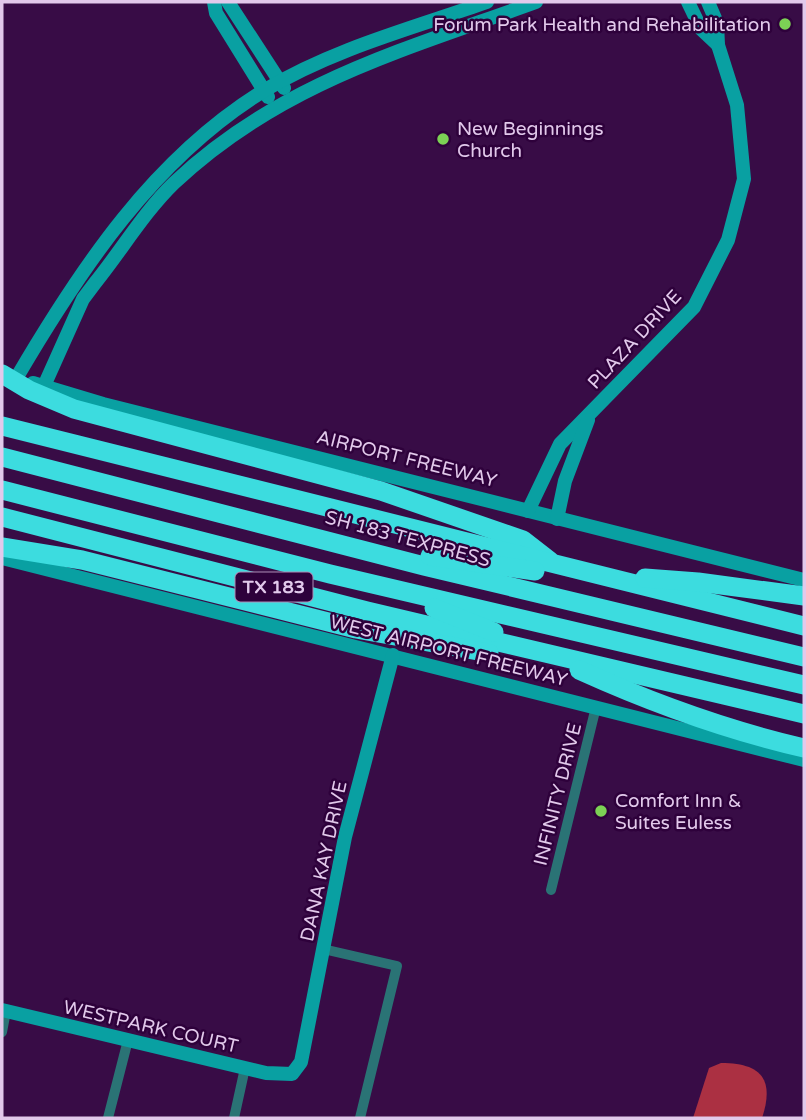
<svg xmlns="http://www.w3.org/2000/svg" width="806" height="1120" font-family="'Varela Round',sans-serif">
	<rect width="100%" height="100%" fill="#380c46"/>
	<path fill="#ab3042" d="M721 1063C761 1063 775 1079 762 1118H693L709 1068Z"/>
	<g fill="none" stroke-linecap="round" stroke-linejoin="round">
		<g stroke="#2a7375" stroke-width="10">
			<path d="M551 890 596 707"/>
			<path d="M323 949 397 966 360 1118"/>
			<path d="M2 1032 6 1011"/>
			<path d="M108 1118 128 1040"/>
			<path d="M234 1118 245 1068"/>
		</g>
		<g stroke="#09a0a2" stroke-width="14">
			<path d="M214 2 216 13 268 97"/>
			<path d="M228 2 284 88"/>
			<path d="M688 2 701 29 718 45"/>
			<path d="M17 377C81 268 154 158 265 90 333 49 413 28 487 2"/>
			<path d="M33 383 103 404 804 580"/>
			<path d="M44 386 83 299 95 283C121 251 144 212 174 183 280 83 404 50 536 2"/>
			<path d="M528 511 560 444 694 307 728 240 744 179 737 105 718 45 717 23 708 2"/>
			<path d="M557 519 565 481 588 420"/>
			<path d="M2 558 804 760"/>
			<path d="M2 1010 266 1073 292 1074 301 1062 345 837 393 655"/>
		</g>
		<g stroke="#3cdcdf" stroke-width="19">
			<path d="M2 374 29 390 74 409 381 491 523 540 550 561"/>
			<path d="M2 426 804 626"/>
			<path d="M2 457 424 566 804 657"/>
			<path d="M2 490 330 574 804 685"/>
			<path d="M2 517 367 611 804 714"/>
			<path d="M2 547 82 560 356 629 489 653"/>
			<path d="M430 556 535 571"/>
			<path d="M645 578 698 582 804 596"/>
			<path d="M434 608 494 632"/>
			<path d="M579 670C652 703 726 730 804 748"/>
		</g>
	</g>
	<g fill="#7cd155" stroke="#2e013b" stroke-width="2.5">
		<circle cx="785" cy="24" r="7"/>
		<circle cx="443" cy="139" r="7"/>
		<circle cx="601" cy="811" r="7"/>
	</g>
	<g text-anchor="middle" stroke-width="5" stroke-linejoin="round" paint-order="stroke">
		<rect fill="#2e013b" stroke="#ac8db6" stroke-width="2" x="235.5" y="572.5" width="77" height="29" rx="5"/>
		<g font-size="18" font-weight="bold" fill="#e2c9eb">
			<text x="274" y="593">TX 183</text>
		</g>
		<g font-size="19" fill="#e2c9eb" stroke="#2e013b" text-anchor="start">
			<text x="771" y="31" text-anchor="end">Forum Park Health and Rehabilitation</text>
			<text x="457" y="135">New Beginnings<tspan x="457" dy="22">Church</tspan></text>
			<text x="615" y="807">Comfort Inn &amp;<tspan x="615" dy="22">Suites Euless</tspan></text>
		</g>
		<g font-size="19" fill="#e2c9eb" stroke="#2e013b">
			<text transform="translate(634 339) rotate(-47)" y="7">PLAZA DRIVE</text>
			<text transform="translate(407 458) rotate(14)" y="7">AIRPORT FREEWAY</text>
			<text transform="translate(408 538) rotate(15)" y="7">SH 183 TEXPRESS</text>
			<text transform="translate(449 650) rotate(14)" y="7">WEST AIRPORT FREEWAY</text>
			<text transform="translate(557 794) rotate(-76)" y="7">INFINITY DRIVE</text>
			<text transform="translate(323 861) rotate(-78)" y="7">DANA KAY DRIVE</text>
			<text transform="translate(151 1026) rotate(13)" y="7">WESTPARK COURT</text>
		</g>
	</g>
	<rect width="806" height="1120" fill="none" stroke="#e2c9eb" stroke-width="7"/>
</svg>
